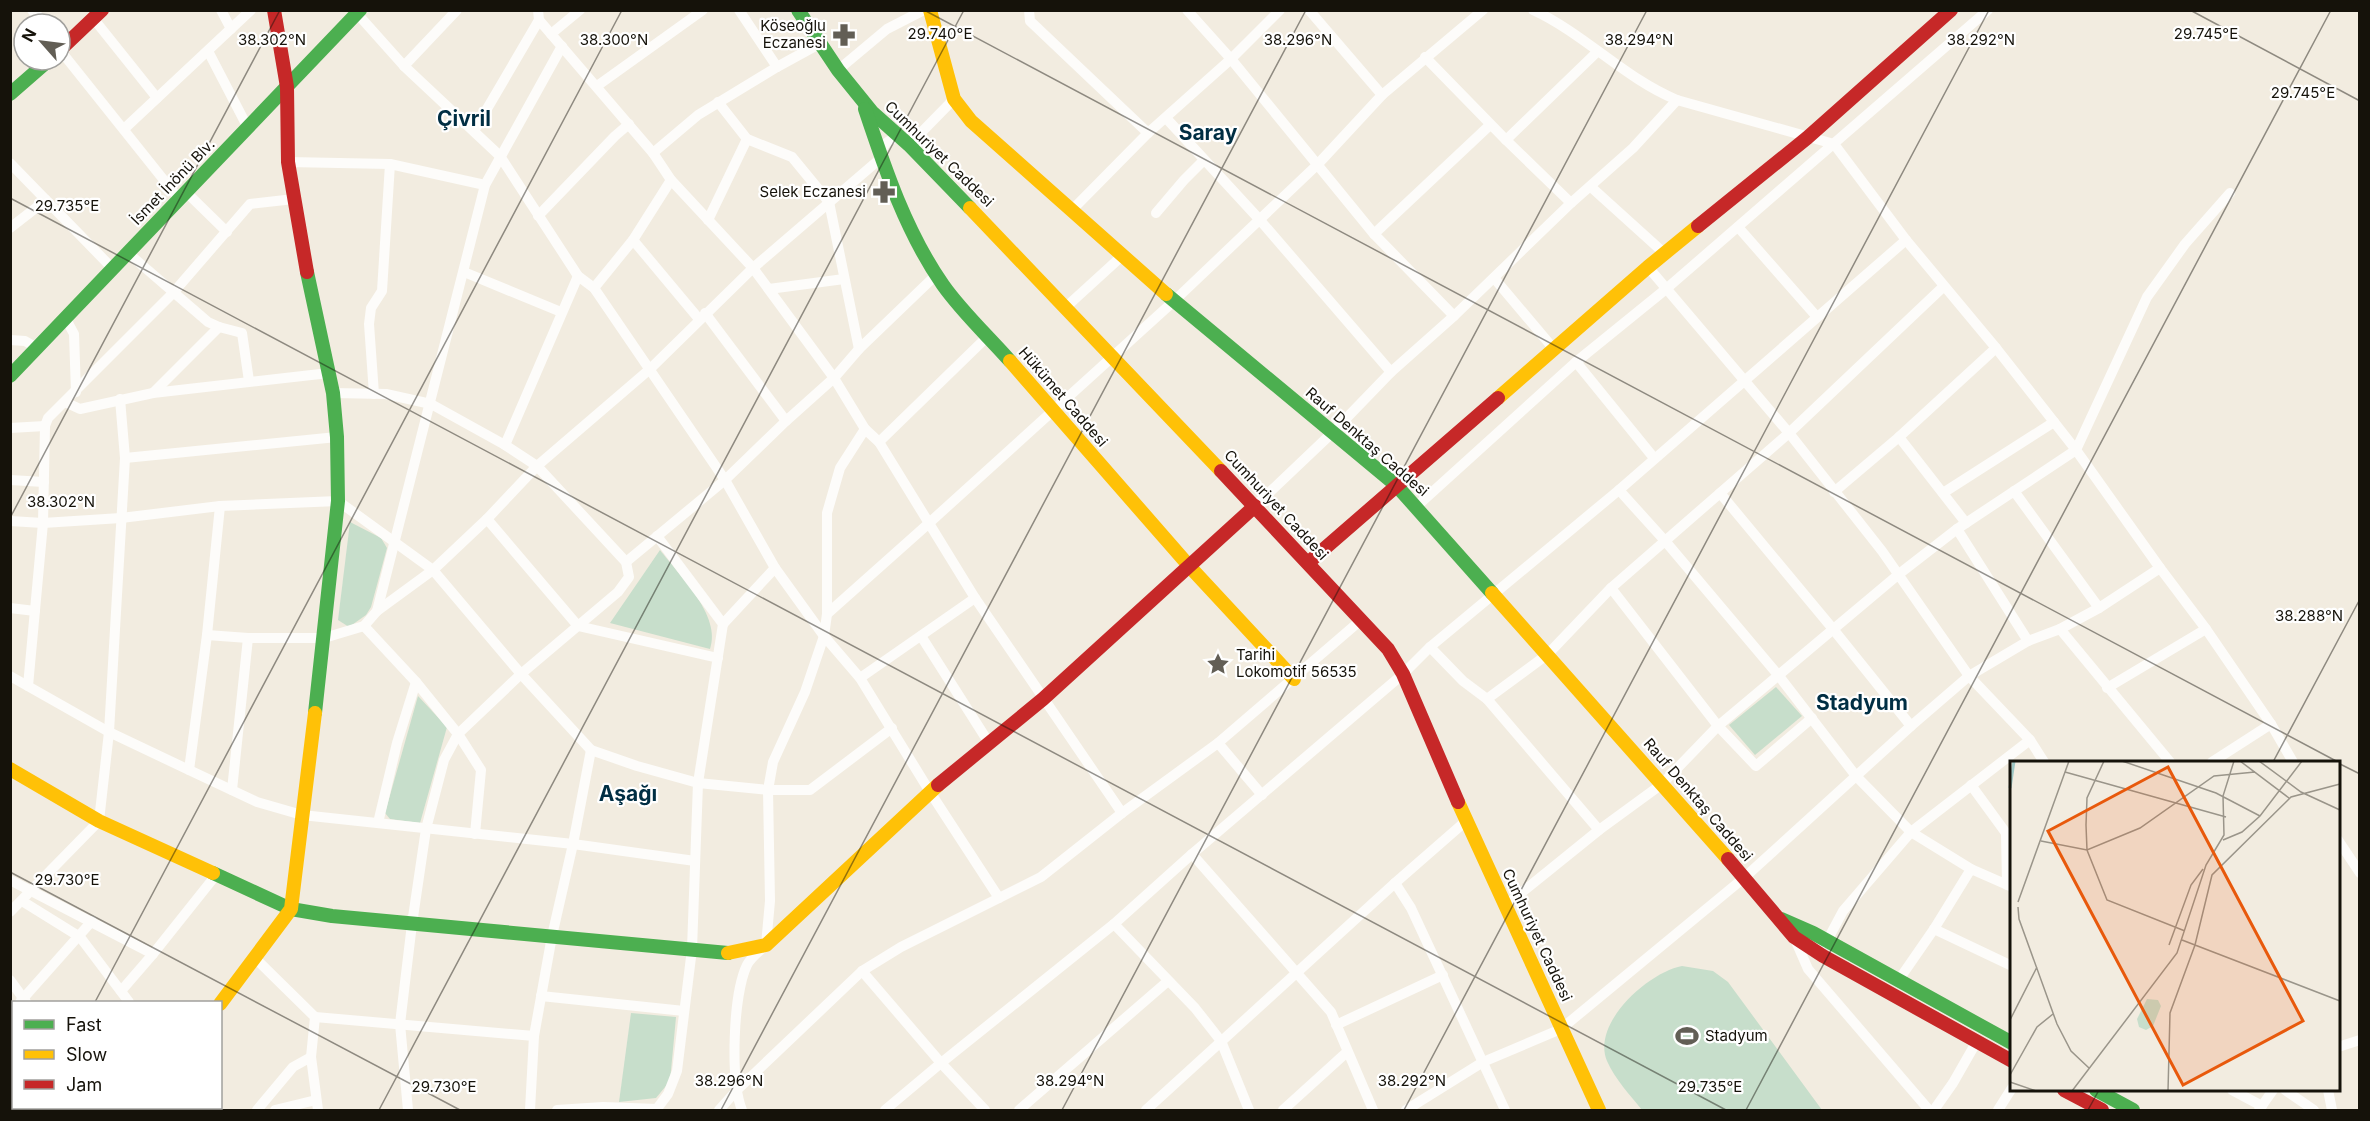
<svg xmlns="http://www.w3.org/2000/svg" width="2370" height="1121" font-family="Inter,sans-serif">
	<rect width="100%" height="100%" fill="#f2ece0"/>
	<g fill="#c7decb">
		<path d="M350 522 381 538 387 548 371 607 366 615 349 627 338 620Z"/>
		<path d="M660 550C679 575 722 616 710 649L610 623Z"/>
		<path d="M1776 687 1802 716 1755 755 1729 725Z"/>
		<path d="M418 696 447 727 420 823 390 819 385 813Z"/>
		<path d="M1682 966 1713 971 1728 982 1822 1110H1642C1630 1095 1615 1079 1607 1061 1591 1023 1649 972 1682 966Z"/>
		<path d="M631 1013 676 1017 670 1081 656 1098 619 1102Z"/>
	</g>
	<g fill="none" stroke-linecap="round" stroke-linejoin="round">
		<g stroke="#fdfcfa" stroke-width="10">
			<path d="M32 10 46 24"/>
			<path d="M221 10 231 29"/>
			<path d="M354 10 404 66 500 156 578 276 594 288 725 480 775 568 824 636 860 678 930 792 999 898"/>
			<path d="M538 10 539 20 653 153 671 180 753 268 834 378 865 429 879 442 975 598 1122 813"/>
			<path d="M739 10 777 67"/>
			<path d="M1029 10 1030 21 1148 133"/>
			<path d="M1187 10 1231 59 1374 234 1454 316"/>
			<path d="M1309 10 1382 95"/>
			<path d="M1533 10C1585 34 1624 78 1677 100L1834 144 1906 240 1996 348 2076 450 2160 568 2206 629 2271 724 2293 762"/>
			<path d="M93 18 157 98"/>
			<path d="M551 34 580 10"/>
			<path d="M60 50 179 199"/>
			<path d="M208 51 248 128"/>
			<path d="M1425 57 1506 140 1571 203"/>
			<path d="M404 66 457 10"/>
			<path d="M838 70 887 29 924 10"/>
			<path d="M597 86 703 10"/>
			<path d="M718 102 747 139 792 157 829 202 859 349"/>
			<path d="M1166 118 1259 219 1391 372"/>
			<path d="M124 129 251 10"/>
			<path d="M474 131 539 20"/>
			<path d="M1506 140 1597 52"/>
			<path d="M909 145 954 99"/>
			<path d="M653 153 698 115 777 67 819 44"/>
			<path d="M288 162 390 164 485 185"/>
			<path d="M10 163 113 269"/>
			<path d="M1591 187 1664 253"/>
			<path d="M186 192 227 232"/>
			<path d="M1071 211 1148 133 1231 59 1280 10"/>
			<path d="M1156 213 1184 180 1204 160"/>
			<path d="M538 216 615 136 629 124"/>
			<path d="M708 220 747 139"/>
			<path d="M1738 227 1817 317"/>
			<path d="M10 228 46 200"/>
			<path d="M1374 234 1490 125"/>
			<path d="M633 240 699 319"/>
			<path d="M128 253 208 322 219 327 242 333 249 381"/>
			<path d="M1648 267 1789 433 1882 551 1969 676 2030 740 2044 762"/>
			<path d="M464 272 561 312"/>
			<path d="M1494 278 1553 348"/>
			<path d="M594 288 633 240 671 180"/>
			<path d="M769 289 844 279"/>
			<path d="M1066 307 1123 255"/>
			<path d="M705 313 786 421"/>
			<path d="M66 319 74 334 76 392"/>
			<path d="M10 340 25 341 37 348"/>
			<path d="M1576 362 1654 458"/>
			<path d="M153 393 219 327"/>
			<path d="M333 393 386 394 431 404 505 445 537 466 626 562 629 577 618 592 521 674 458 734 444 760 426 829 412 924 400 1024 408 1110"/>
			<path d="M374 394 369 324 371 308 382 291 390 164"/>
			<path d="M65 402 80 409 153 393 329 373"/>
			<path d="M10 428 45 426"/>
			<path d="M1899 437 1966 523"/>
			<path d="M879 442 988 336"/>
			<path d="M505 445 578 276"/>
			<path d="M125 458 337 437"/>
			<path d="M10 480 44 482"/>
			<path d="M1619 490 1666 542 1779 676 1856 776 1911 832 1971 869 2012 887"/>
			<path d="M2014 491 2099 608"/>
			<path d="M1834 492 1899 437 1996 348"/>
			<path d="M1720 493 1833 629 1911 726"/>
			<path d="M1943 493 2054 422"/>
			<path d="M1255 506 1333 432 1391 372 1454 316 1571 203 1633 148 1677 100"/>
			<path d="M1417 506 1576 362 1666 289 1988 10"/>
			<path d="M487 519 578 626 718 658"/>
			<path d="M10 521 43 523 121 518 220 506 338 501 433 570 521 674 591 750 637 766 698 783 768 790H810L892 728"/>
			<path d="M1957 529 2028 641"/>
			<path d="M626 562 725 480 786 421 834 378 859 349 936 275"/>
			<path d="M1611 588 1718 726 1756 766 1812 718"/>
			<path d="M10 608 35 611"/>
			<path d="M377 611 485 185 562 46"/>
			<path d="M827 614 928 524 1174 301 1318 164 1382 95 1483 10"/>
			<path d="M723 624 775 568"/>
			<path d="M364 626 416 682 458 734 481 770 475 834"/>
			<path d="M2060 629 2170 762"/>
			<path d="M207 635 248 638H324L364 626 377 611 433 570 487 519 537 466 650 369 753 268 881 158C882 145 886 140 899 137"/>
			<path d="M921 636 989 743"/>
			<path d="M1430 647 1463 681 1487 699 1599 830"/>
			<path d="M10 676 109 732 189 770 257 802 302 815 573 844 695 861"/>
			<path d="M860 678 975 598"/>
			<path d="M28 686 43 523 45 426 48 418 173 293 250 204 294 199"/>
			<path d="M2107 688 2206 629"/>
			<path d="M1487 699 1548 654 1611 588 1789 433 1943 287"/>
			<path d="M1218 743 1262 795"/>
			<path d="M2212 762 2271 724"/>
			<path d="M189 770 207 635 220 506"/>
			<path d="M1971 785 2006 833 2007 885"/>
			<path d="M232 790 248 638"/>
			<path d="M378 823 397 743 416 682"/>
			<path d="M2338 840 2360 873"/>
			<path d="M1192 854 1331 1012 1373 1110"/>
			<path d="M10 880 153 954"/>
			<path d="M1395 883 1411 908 1505 1110"/>
			<path d="M22 901 80 937 129 1002"/>
			<path d="M1505 906 1599 830 1662 784 1718 726 1899 574 1957 529 2076 450 2147 297 2185 244 2230 193"/>
			<path d="M10 912 99 821 109 732 125 458 120 399"/>
			<path d="M1114 924 1195 1008 1221 1041 1249 1110"/>
			<path d="M1934 929 2012 966"/>
			<path d="M1794 937 1808 969 1929 1110"/>
			<path d="M1814 950 1827 941 1843 911 1911 832 2030 740"/>
			<path d="M256 959 315 1017 311 1057 318 1110"/>
			<path d="M862 971 941 1063 985 1110"/>
			<path d="M10 980 26 1002"/>
			<path d="M1898 981 1934 929 1971 869"/>
			<path d="M121 991 153 954 216 875"/>
			<path d="M541 996 684 1011"/>
			<path d="M20 1002 92 921"/>
			<path d="M10 1013 14 1010"/>
			<path d="M315 1017 534 1036"/>
			<path d="M1336 1025 1443 975"/>
			<path d="M2338 1047 2360 1040"/>
			<path d="M2232 1090 2262 1106"/>
			<path d="M2285 1090 2314 1110"/>
			<path d="M2328 1090 2332 1110"/>
			<path d="M98 1108 100 1110"/>
			<path d="M213 1108 218 1110"/>
			<path d="M257 1110 293 1067 311 1057"/>
			<path d="M275 1110 316 1100"/>
			<path d="M530 1110 534 1036 552 936 573 844 591 750"/>
			<path d="M557 1110 603 1107 657 1109"/>
			<path d="M656 1110 668 1094 677 1071 692 949 698 783 723 624 657 536"/>
			<path d="M719 1110 737 1090 862 971 901 947 1041 877 1122 813 1218 743 1361 620"/>
			<path d="M742 1110C730 1080 733 994 747 965 751 957 760 951 766 945L770 901 768 790 773 762 805 692 824 636 827 614V513L840 468 865 429"/>
			<path d="M885 1110 941 1063 1114 924 1192 854 1403 674 1430 647 1619 490 1906 240"/>
			<path d="M1019 1110 1168 981"/>
			<path d="M1146 1110 1395 883 1466 821"/>
			<path d="M1283 1110 1347 1052"/>
			<path d="M1406 1110 1483 1062 1561 1029 1745 877 1911 726 1969 676 2028 641 2060 629 2099 608 2160 568"/>
			<path d="M1934 1110 1953 1083 1977 1041"/>
			<path d="M1998 1110 2012 1088"/>
			<path d="M2259 1110 2273 1090"/>
		</g>
		<g stroke="#4caf50" stroke-width="14">
			<path d="M798 10 838 70 872 112 909 145 970 208"/>
			<path d="M10 94 49 60"/>
			<path d="M865 109C885 169 906 232 943 285 962 312 988 336 1010 361"/>
			<path d="M307 272 333 393 337 437 338 501 315 713"/>
			<path d="M1166 294 1396 485 1492 593"/>
			<path d="M10 376 360 10"/>
			<path d="M213 873 291 909 332 916 728 953"/>
			<path d="M1781 919 1813 933 2012 1043"/>
			<path d="M2096 1090 2133 1110"/>
		</g>
		<g stroke="#ffc107" stroke-width="14">
			<path d="M930 10 954 99 971 121 1166 294"/>
			<path d="M970 208 1221 471"/>
			<path d="M1010 361 1190 567 1294 679"/>
			<path d="M1498 398 1648 267 1698 226"/>
			<path d="M1492 593 1728 859"/>
			<path d="M10 769 99 821 213 873"/>
			<path d="M1458 802 1599 1110"/>
			<path d="M728 953 766 945 938 785"/>
			<path d="M220 1004 291 909 315 713"/>
			<path d="M137 1110 139 1108"/>
		</g>
		<g stroke="#c62828" stroke-width="14">
			<path d="M274 10 287 87 288 162 307 272"/>
			<path d="M60 50 102 10"/>
			<path d="M1698 226 1807 138 1951 10"/>
			<path d="M1221 471 1388 649 1403 674 1458 802"/>
			<path d="M1309 562 1498 398"/>
			<path d="M938 785 1043 699 1255 506"/>
			<path d="M1728 859 1794 937 1823 956 2012 1061"/>
			<path d="M2064 1090 2102 1110"/>
		</g>
	</g>
	<path fill="none" stroke="#15120a" stroke-width="1.5" stroke-opacity="0.45" d="M924 10 2338 762M2190 10 2360 101M10 198 1726 1110M10 518 280 10M2273 762 2360 599M2338 763 2360 774M10 872 460 1110M95 1002 622 10M37 1110 39 1108M379 1110 964 10M721 1110 1306 10M1062 1110 1647 10M1404 1110 1989 10M1746 1110 2331 10M2088 1110 2099 1090"/>
	<defs>
		<g id="pharmacy-bare" transform="scale(1.8)"><path d="M-2-6h4v4h4v4h-4v4h-4v-4h-4v-4h4Z" fill="#625e55" stroke="#fff" stroke-width="2.5" paint-order="stroke"/></g>
		<g id="sight-bare" transform="scale(1.8)"><path d="M0-6L1.8-2.2L6-1.7L2.9 1.2L3.7 5.4L0 3.3L-3.7 5.4L-2.9 1.2L-6-1.7L-1.8-2.2Z" fill="#625e55" stroke="#fff" stroke-width="2.5" paint-order="stroke"/></g>
		<g id="stadium-bare" transform="scale(1.8)"><path d="M0-5a6.5 5 0 1 0 0 10a6.5 5 0 1 0 0-10ZM-3.5-1.8h7v3.6h-7Z" fill="#625e55" stroke="#fff" stroke-width="2.5" paint-order="stroke"/></g>
	</defs>
	<g fill-rule="evenodd">
		<use href="#pharmacy-bare" x="844" y="35"/>
		<use href="#pharmacy-bare" x="884" y="192"/>
		<use href="#sight-bare" x="1218" y="664"/>
		<use href="#stadium-bare" x="1687" y="1036"/>
	</g>
	<g text-anchor="middle" stroke-width="4.5" stroke-linejoin="round" paint-order="stroke">
		<g font-size="15" fill="#15120a" stroke="#fff" text-anchor="end">
			<text x="826" y="31">Köseoğlu<tspan x="826" dy="17">Eczanesi</tspan></text>
			<text x="866" y="197">Selek Eczanesi</text>
			<text x="1236" y="660" text-anchor="start">Tarihi<tspan x="1236" dy="17">Lokomotif 56535</tspan></text>
			<text x="1705" y="1041" text-anchor="start">Stadyum</text>
		</g>
		<g font-size="15" fill="#15120a" stroke="#fff">
			<text transform="translate(939 154) rotate(44)" y="5">Cumhuriyet Caddesi</text>
			<text transform="translate(173 182) rotate(-46)" y="5">İsmet İnönü Blv.</text>
			<text transform="translate(1063 397) rotate(49)" y="5">Hükümet Caddesi</text>
			<text transform="translate(1367 442) rotate(41)" y="5">Rauf Denktaş Caddesi</text>
			<text transform="translate(1276 505) rotate(47)" y="5">Cumhuriyet Caddesi</text>
			<text transform="translate(1698 800) rotate(49)" y="5">Rauf Denktaş Caddesi</text>
			<text transform="translate(1537 935) rotate(65)" y="5">Cumhuriyet Caddesi</text>
		</g>
		<g font-size="21" font-weight="bold" fill="#002e43" stroke="#fff">
			<text x="464" y="126">Çivril</text>
			<text x="1208" y="140">Saray</text>
			<text x="1862" y="710">Stadyum</text>
			<text x="628" y="801">Aşağı</text>
		</g>
	</g>
	<g transform="translate(2010 761)">
		<rect width="330" height="330" fill="#f2ece0"/>
		<path d="M137 238 148 239 151 245 143 265 136 269 129 266 127 258Z" fill="#c7decb"/>
		<path fill="none" stroke="#9ec7c4" stroke-width="3" d="M0 27 4 0"/>
		<path fill="none" stroke="#9a958a" stroke-width="1.5" d="M94 0 77 37 76 64 77 89 97 139 175 170M112 0 206 32 250 55M230 0 279 37M249 0 291 31 330 49M55 11 216 56M213 79 232 71 250 55 292 0M31 80 77 89 130 67 204 15 245 11M8 141 59 0M8 146 9 158 47 263 61 290 79 307M172 179 330 240M159 184 181 124 193 108M0 259 27 206M0 314 27 266 43 253M0 321 26 330M62 330 167 192 196 104 214 74 213 35 224 0M158 330 160 252 185 184 202 114 281 36 330 23"/>
		<path fill="#e8590c" fill-opacity="0.15" stroke="#e8590c" stroke-width="3" d="M158 6 293 260 173 324 38 70Z"/>
		<rect width="330" height="330" fill="none" stroke="#15120a" stroke-width="3"/>
	</g>
	<g font-size="15" text-anchor="middle" fill="#15120a" stroke="#fff" stroke-width="4.5" stroke-linejoin="round" paint-order="stroke">
		<text x="940" y="39">29.740°E</text>
		<text x="2206" y="39">29.745°E</text>
		<text x="272" y="45">38.302°N</text>
		<text x="614" y="45">38.300°N</text>
		<text x="1298" y="45">38.296°N</text>
		<text x="1639" y="45">38.294°N</text>
		<text x="1981" y="45">38.292°N</text>
		<text x="2303" y="98">29.745°E</text>
		<text x="67" y="211">29.735°E</text>
		<text x="61" y="507">38.302°N</text>
		<text x="2309" y="621">38.288°N</text>
		<text x="67" y="885">29.730°E</text>
		<text x="729" y="1086">38.296°N</text>
		<text x="1070" y="1086">38.294°N</text>
		<text x="1412" y="1086">38.292°N</text>
		<text x="444" y="1092">29.730°E</text>
		<text x="1710" y="1092">29.735°E</text>
	</g>
	<rect width="2370" height="1121" fill="none" stroke="#15120a" stroke-width="24"/>
	<rect x="12" y="1001" width="210" height="108" fill="#ffffff" stroke="#a1a09d" stroke-width="1.5"/>
	<rect x="24" y="1020" width="30" height="9" fill="#4caf50" stroke="#a1a09d" stroke-width="1.5"/>
	<text x="66" y="1031" font-size="18" fill="#15120a">Fast</text>
	<rect x="24" y="1050" width="30" height="9" fill="#ffc107" stroke="#a1a09d" stroke-width="1.5"/>
	<text x="66" y="1061" font-size="18" fill="#15120a">Slow</text>
	<rect x="24" y="1080" width="30" height="9" fill="#c62828" stroke="#a1a09d" stroke-width="1.5"/>
	<text x="66" y="1091" font-size="18" fill="#15120a">Jam</text>
	<g transform="translate(42 42) rotate(298)"><circle r="28" fill="#ffffff" stroke="#a1a09d" stroke-width="1.5"/>
	<path d="M0-4.5L10 22L0 15L-10 22Z" fill="#625e55"/>
	<text y="-9" font-size="16" font-weight="bold" text-anchor="middle" fill="#15120a">N</text>
	</g>
</svg>
